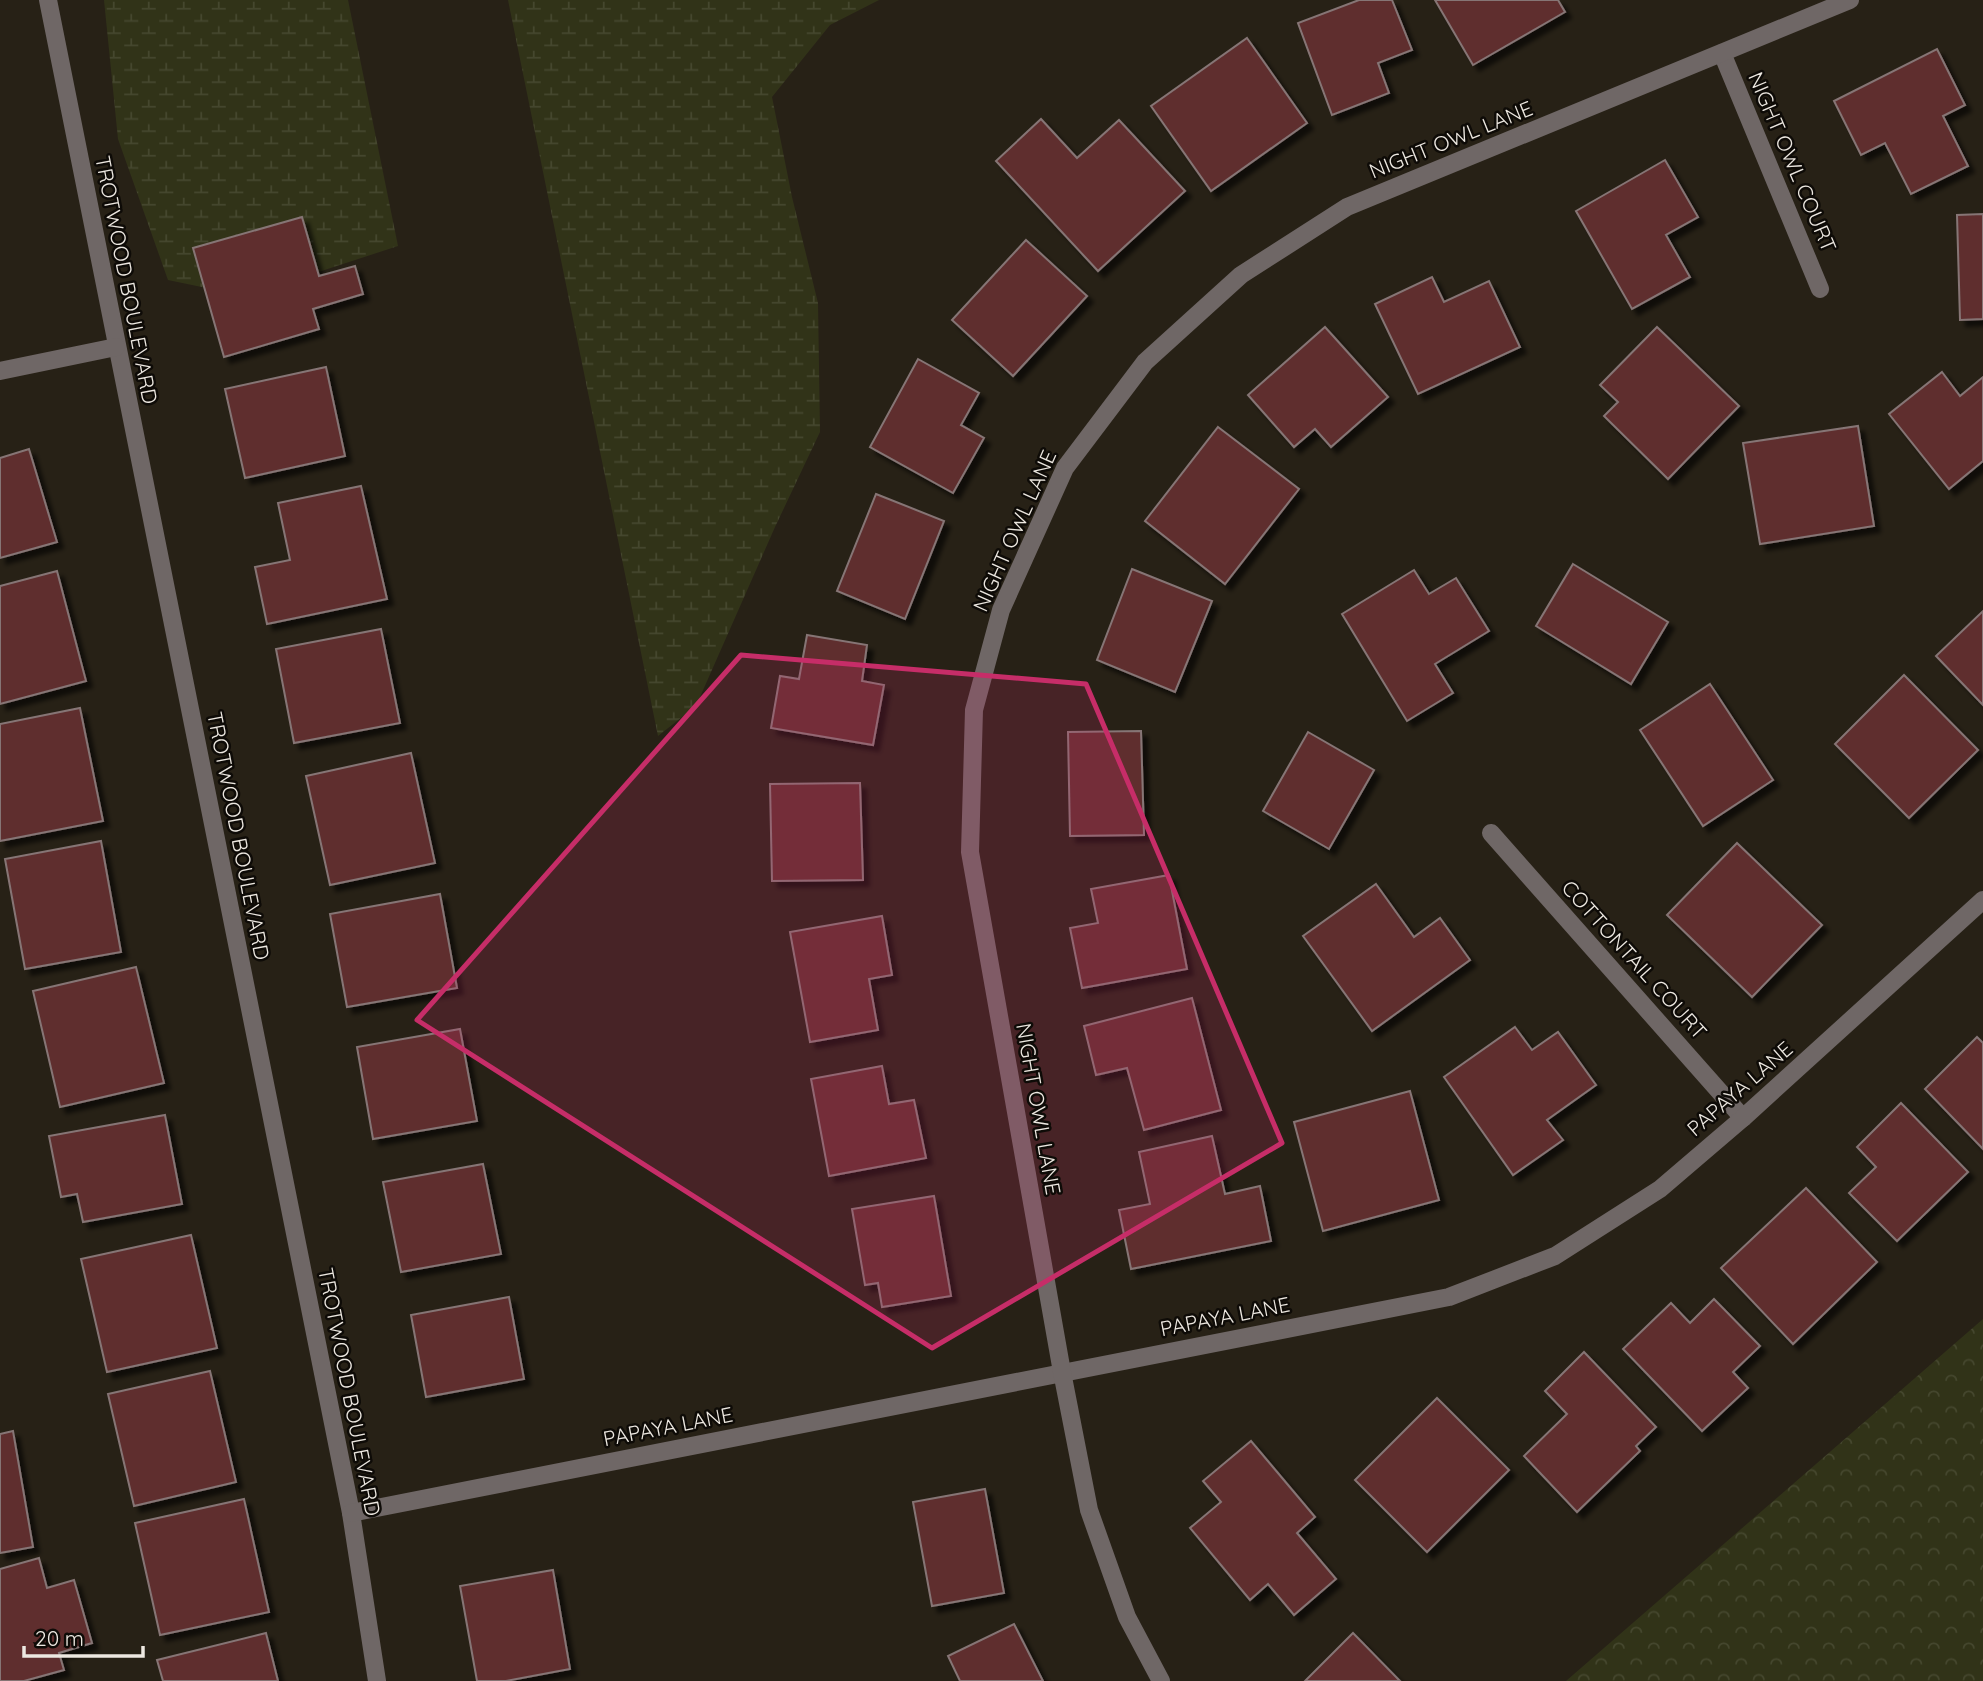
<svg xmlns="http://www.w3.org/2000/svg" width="1983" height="1681" font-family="Quicksand,sans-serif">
	<defs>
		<pattern id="forest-crowns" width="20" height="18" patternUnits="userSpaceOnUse" patternTransform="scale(1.75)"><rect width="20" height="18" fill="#313318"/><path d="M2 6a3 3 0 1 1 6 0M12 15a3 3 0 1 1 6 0" fill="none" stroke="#45472e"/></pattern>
		<pattern id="wetland-marsh" width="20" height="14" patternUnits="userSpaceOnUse" patternTransform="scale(1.75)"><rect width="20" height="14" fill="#313318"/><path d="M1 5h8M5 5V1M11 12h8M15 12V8" fill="none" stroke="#45472e"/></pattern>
		<filter id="shadow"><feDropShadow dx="6" dy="6" stdDeviation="2" flood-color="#0009"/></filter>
	</defs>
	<rect width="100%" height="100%" fill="#272116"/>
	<path fill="url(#forest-crowns)" d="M1983 1319V1681H1566Z"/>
	<g fill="url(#wetland-marsh)">
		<path d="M104 0H348L398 246 245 296 168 280 118 139Z"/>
		<path d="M508 0H879L830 25 772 97 792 197 818 303 820 432 775 527 696 706 658 736Z"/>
	</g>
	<g fill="#5e2f2f" stroke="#867575" stroke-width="2" filter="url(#shadow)">
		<path d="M1359 0H1392L1412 50 1378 63 1389 93 1332 115 1298 23Z"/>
		<path d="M1435 0H1558L1565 12 1473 65Z"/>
		<path d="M1247 38 1307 123 1211 191 1151 106Z"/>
		<path d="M1937 49 1965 105 1943 116 1968 166 1911 194 1885 143 1861 155 1834 101Z"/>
		<path d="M1041 119 1077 158 1119 120 1185 191 1098 271 996 161Z"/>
		<path d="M1665 160 1698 217 1666 235 1690 277 1632 309 1576 211Z"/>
		<path d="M1983 214V319L1960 320 1957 215Z"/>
		<path d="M302 217 319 276 355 266 363 294 313 309 319 329 224 357 193 248Z"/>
		<path d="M1026 240 1087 296 1013 376 952 320Z"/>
		<path d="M1432 277 1444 302 1489 281 1520 347 1418 394 1375 304Z"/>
		<path d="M1325 327 1388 397 1331 447 1315 429 1294 447 1248 395Z"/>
		<path d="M1657 327 1739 406 1668 479 1604 416 1618 402 1600 385Z"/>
		<path d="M918 359 979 393 961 425 984 438 953 493 870 447Z"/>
		<path d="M326 367 345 456 245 478 225 389Z"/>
		<path d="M1942 372 1960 396 1983 377V461L1949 489 1889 414Z"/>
		<path d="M1858 426 1874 526 1760 544 1743 443Z"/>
		<path d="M1218 427 1299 489 1225 584 1145 521Z"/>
		<path d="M29 449 57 542 0 558V458Z"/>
		<path d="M361 486 387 599 267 624 255 567 290 560 278 503Z"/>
		<path d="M876 494 944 521 905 619 837 591Z"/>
		<path d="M1573 564 1668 622 1631 684 1536 626Z"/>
		<path d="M1132 569 1212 601 1175 692 1097 660Z"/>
		<path d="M1414 570 1429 594 1456 578 1489 631 1435 664 1453 693 1407 721 1342 614Z"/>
		<path d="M57 571 86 681 0 704V586Z"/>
		<path d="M1983 611V705L1936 656Z"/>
		<path d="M381 629 400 723 294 743 276 649Z"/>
		<path d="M807 635 867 645 862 681 884 685 873 745 771 728 780 676 799 679Z"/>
		<path d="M1904 675 1978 750 1909 818 1835 744Z"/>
		<path d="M1710 684 1773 780 1703 826 1640 730Z"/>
		<path d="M80 708 103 821 0 841V724Z"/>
		<path d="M1141 731 1144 835 1070 836 1068 732Z"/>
		<path d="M1308 732 1374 770 1329 849 1263 811Z"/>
		<path d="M411 753 435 863 330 885 306 776Z"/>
		<path d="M860 783 863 880 772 881 770 784Z"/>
		<path d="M101 841 121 952 25 969 5 859Z"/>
		<path d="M1737 843 1822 925 1752 997 1667 915Z"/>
		<path d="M1169 875 1187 969 1082 988 1070 928 1098 923 1091 889Z"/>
		<path d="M1376 884 1414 937 1440 918 1470 960 1372 1031 1303 936Z"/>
		<path d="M440 894 457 988 347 1007 330 914Z"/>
		<path d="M882 916 892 975 869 979 878 1030 810 1042 790 932Z"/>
		<path d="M136 967 164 1083 60 1107 33 991Z"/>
		<path d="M1192 998 1221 1110 1144 1130 1127 1068 1096 1075 1084 1026Z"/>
		<path d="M1515 1027 1532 1050 1558 1032 1596 1085 1547 1120 1563 1140 1513 1175 1444 1077Z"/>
		<path d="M460 1029 477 1121 373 1139 357 1047Z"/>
		<path d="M1977 1037 1983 1043V1149L1925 1089Z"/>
		<path d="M882 1066 889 1104 914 1100 926 1158 829 1176 811 1079Z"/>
		<path d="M1410 1091 1439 1200 1323 1231 1294 1122Z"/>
		<path d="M1901 1103 1968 1172 1897 1241 1849 1193 1876 1167 1857 1147Z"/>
		<path d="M165 1115 182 1204 83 1222 77 1194 61 1197 49 1136Z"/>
		<path d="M1212 1136 1225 1194 1260 1186 1271 1241 1131 1269 1119 1210 1150 1204 1139 1152Z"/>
		<path d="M483 1164 501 1254 401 1272 383 1182Z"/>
		<path d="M1806 1188 1877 1262 1793 1344 1721 1268Z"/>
		<path d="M934 1196 951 1296 882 1307 878 1283 865 1285 852 1209Z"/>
		<path d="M191 1235 217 1348 107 1372 81 1259Z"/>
		<path d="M509 1297 524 1379 426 1397 411 1315Z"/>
		<path d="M1714 1299 1760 1346 1733 1372 1748 1388 1702 1431 1623 1349 1671 1303 1690 1323Z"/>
		<path d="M1584 1352 1656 1427 1636 1446 1640 1451 1577 1512 1524 1456 1567 1414 1545 1391Z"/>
		<path d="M210 1371 236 1482 134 1506 108 1394Z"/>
		<path d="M1437 1398 1509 1470 1427 1552 1355 1480Z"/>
		<path d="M13 1431 33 1547 0 1553V1434Z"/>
		<path d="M1251 1441 1315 1517 1297 1533 1336 1579 1294 1615 1268 1584 1250 1600 1190 1528 1221 1502 1203 1481Z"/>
		<path d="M985 1489 1004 1593 932 1606 913 1502Z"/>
		<path d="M244 1499 269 1612 160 1635 135 1523Z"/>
		<path d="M39 1558 47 1588 74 1580 92 1643 59 1653 64 1670 24 1681H0V1569Z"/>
		<path d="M553 1570 570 1669 506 1681H477L460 1586Z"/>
		<path d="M1014 1624 1043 1681H960L948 1656Z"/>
		<path d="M266 1633 278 1681H163L157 1660Z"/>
		<path d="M1353 1633 1400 1681H1305Z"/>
	</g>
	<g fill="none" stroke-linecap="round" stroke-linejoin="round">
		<g stroke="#6f6766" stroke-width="18">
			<path d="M48 0 351 1513 377 1681"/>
			<path d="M1722 53 1820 289"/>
			<path d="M0 371 116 347"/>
			<path d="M1491 833 1743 1118"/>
			<path d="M351 1513 1449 1297 1555 1256 1660 1189 1743 1118 1983 900"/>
			<path d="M1161 1681 1127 1617 1089 1510 1062 1372 970 852 974 710 1001 610 1065 468 1145 362 1241 275 1347 207 1850 0"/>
		</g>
	</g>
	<path fill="#c62d68" fill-opacity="0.2" stroke="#c62d68" stroke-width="5" stroke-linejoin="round" d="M741 655 1086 684 1282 1143 932 1348 417 1020Z"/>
	<g text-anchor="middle" stroke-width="5" stroke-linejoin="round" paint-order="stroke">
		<g font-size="21" fill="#ede8e1" stroke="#0e0b07">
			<text transform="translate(1451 140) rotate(-22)" y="7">NIGHT OWL LANE</text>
			<text transform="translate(1792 162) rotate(67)" y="7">NIGHT OWL COURT</text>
			<text transform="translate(126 280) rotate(79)" y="7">TROTWOOD BOULEVARD</text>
			<text transform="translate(1015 531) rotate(-66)" y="7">NIGHT OWL LANE</text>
			<text transform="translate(238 836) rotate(79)" y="7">TROTWOOD BOULEVARD</text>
			<text transform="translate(1634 960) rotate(48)" y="7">COTTONTAIL COURT</text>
			<text transform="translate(1740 1089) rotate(-41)" y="7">PAPAYA LANE</text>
			<text transform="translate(1038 1109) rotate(80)" y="7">NIGHT OWL LANE</text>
			<text transform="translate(1225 1317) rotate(-11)" y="7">PAPAYA LANE</text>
			<text transform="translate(349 1392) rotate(79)" y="7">TROTWOOD BOULEVARD</text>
			<text transform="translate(668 1427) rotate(-11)" y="7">PAPAYA LANE</text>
		</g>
	</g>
	<path d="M24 1646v10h119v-10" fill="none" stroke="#ede8e1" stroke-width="3.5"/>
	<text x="35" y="1646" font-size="21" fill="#ede8e1" stroke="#0e0b07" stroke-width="5" paint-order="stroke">20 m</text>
</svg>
